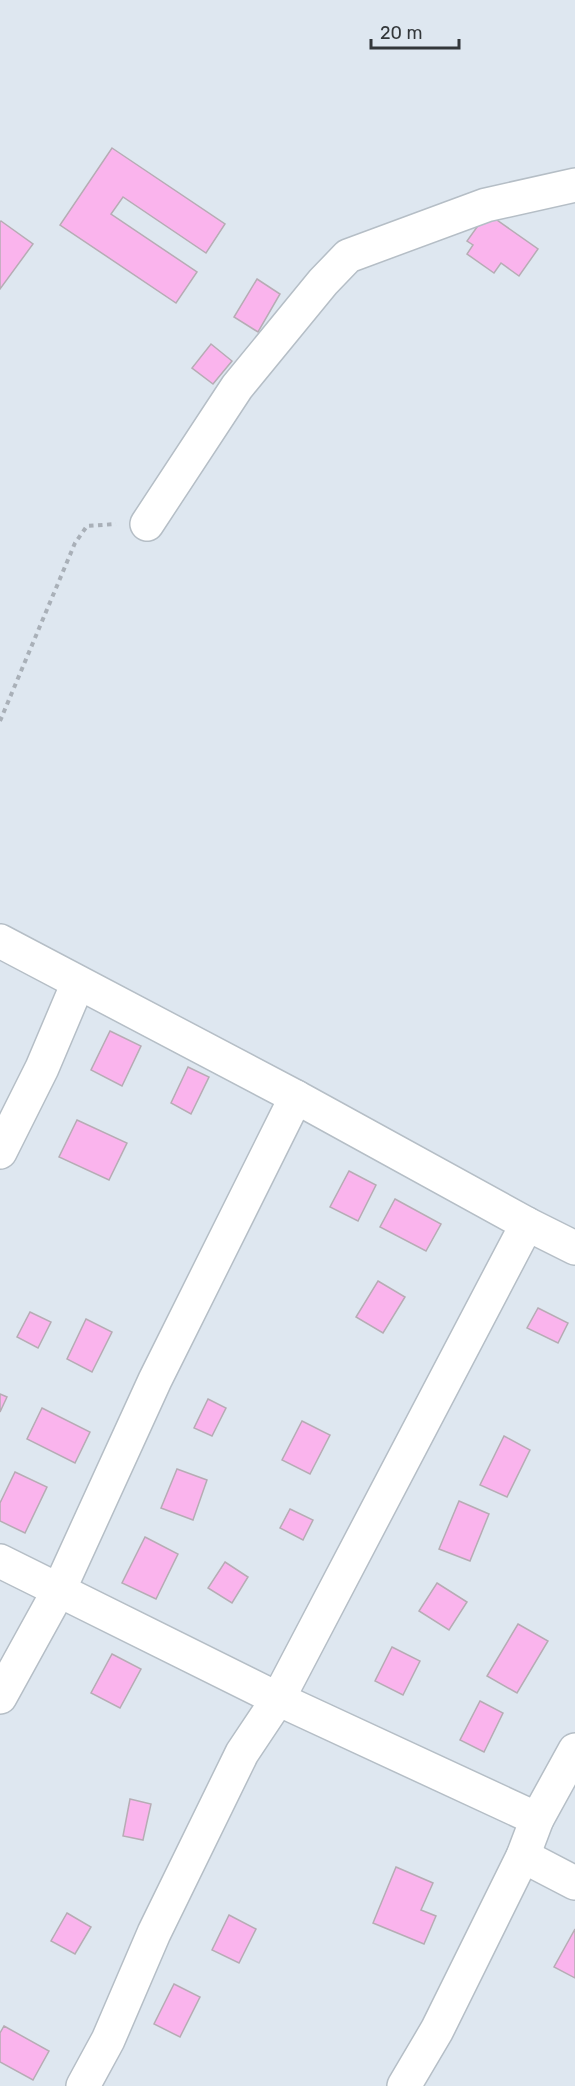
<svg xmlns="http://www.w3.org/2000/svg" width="575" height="2086" font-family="Rubik,sans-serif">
	<rect width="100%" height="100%" fill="#dee7f0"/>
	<g fill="#fab4ed" stroke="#b6acb4" stroke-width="1.5">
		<path d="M112 148 225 224 206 253 123 197 111 214 197 272 176 303 60 225Z"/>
		<path d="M487 213 538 249 519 276 501 263 494 273 467 254 473 245 467 241Z"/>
		<path d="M1 221 33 244 0 289V222Z"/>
		<path d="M257 279 280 294 258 332 234 317Z"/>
		<path d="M211 344 232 361 213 384 192 368Z"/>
		<path d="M110 1031 141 1046 122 1086 91 1070Z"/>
		<path d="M188 1067 209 1077 191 1114 171 1103Z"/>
		<path d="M77 1120 127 1143 109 1180 59 1157Z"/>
		<path d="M349 1171 376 1185 358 1221 330 1207Z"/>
		<path d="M395 1199 441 1224 426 1251 380 1227Z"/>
		<path d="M378 1281 405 1297 383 1333 356 1317Z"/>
		<path d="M538 1308 568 1323 558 1343 527 1328Z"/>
		<path d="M30 1312 51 1322 38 1348 17 1337Z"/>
		<path d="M86 1319 112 1332 92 1372 67 1359Z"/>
		<path d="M0 1394 7 1397 0 1412Z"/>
		<path d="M208 1399 226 1408 212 1436 194 1428Z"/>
		<path d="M42 1408 90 1432 75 1463 27 1439Z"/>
		<path d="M302 1421 330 1435 310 1474 282 1460Z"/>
		<path d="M504 1436 530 1450 507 1497 480 1485Z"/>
		<path d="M177 1469 207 1480 193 1520 161 1508Z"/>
		<path d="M15 1472 47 1487 25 1533 0 1521V1503Z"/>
		<path d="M459 1501 489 1514 470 1561 439 1549Z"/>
		<path d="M290 1509 313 1520 303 1540 280 1528Z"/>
		<path d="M145 1537 178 1554 156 1599 122 1583Z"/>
		<path d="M225 1562 248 1577 232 1603 208 1588Z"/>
		<path d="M437 1583 467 1602 449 1630 419 1611Z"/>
		<path d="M518 1624 548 1641 517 1693 487 1676Z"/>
		<path d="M392 1647 420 1661 403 1695 375 1681Z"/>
		<path d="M112 1654 141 1669 120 1708 91 1693Z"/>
		<path d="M480 1701 503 1713 484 1752 460 1740Z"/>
		<path d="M130 1799 151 1804 143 1840 123 1836Z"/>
		<path d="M396 1867 433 1883 421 1910 436 1916 424 1944 373 1923Z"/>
		<path d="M67 1913 91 1927 75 1954 51 1941Z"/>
		<path d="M229 1915 256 1929 239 1963 212 1950Z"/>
		<path d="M575 1929V1978L554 1967Z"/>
		<path d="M174 1984 200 1997 180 2037 154 2024Z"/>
		<path d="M4 2026 49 2051 33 2080 0 2062V2033Z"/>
	</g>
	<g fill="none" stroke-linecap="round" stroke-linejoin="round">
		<g stroke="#b5bec6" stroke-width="36">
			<g id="minor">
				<path d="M147 524 237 387 323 282 348 256 486 205 575 185"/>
				<path d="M0 941 296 1097 527 1224 575 1248"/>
				<path d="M0 1152 42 1068 78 983"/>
				<path d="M0 1561 278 1699 537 1819"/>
				<path d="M0 1697 59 1590 155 1380 296 1097"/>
				<path d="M523 1856 575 1883"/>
				<path d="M83 2086 108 2040 154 1933 242 1753 278 1699 527 1224"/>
				<path d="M404 2086 437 2030 523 1856 537 1819 575 1750"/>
			</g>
		</g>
		<path stroke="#a9b0b8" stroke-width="4" stroke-dasharray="4.5 4.5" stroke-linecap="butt" d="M0 721 75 543 87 526 116 524"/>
		<use href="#minor" stroke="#fff" stroke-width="33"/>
	</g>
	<path d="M371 39v9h88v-9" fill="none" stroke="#33373a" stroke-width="3"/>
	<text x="380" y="39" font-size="18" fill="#33373a" stroke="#dee7f0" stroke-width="4.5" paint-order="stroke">20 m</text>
</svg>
